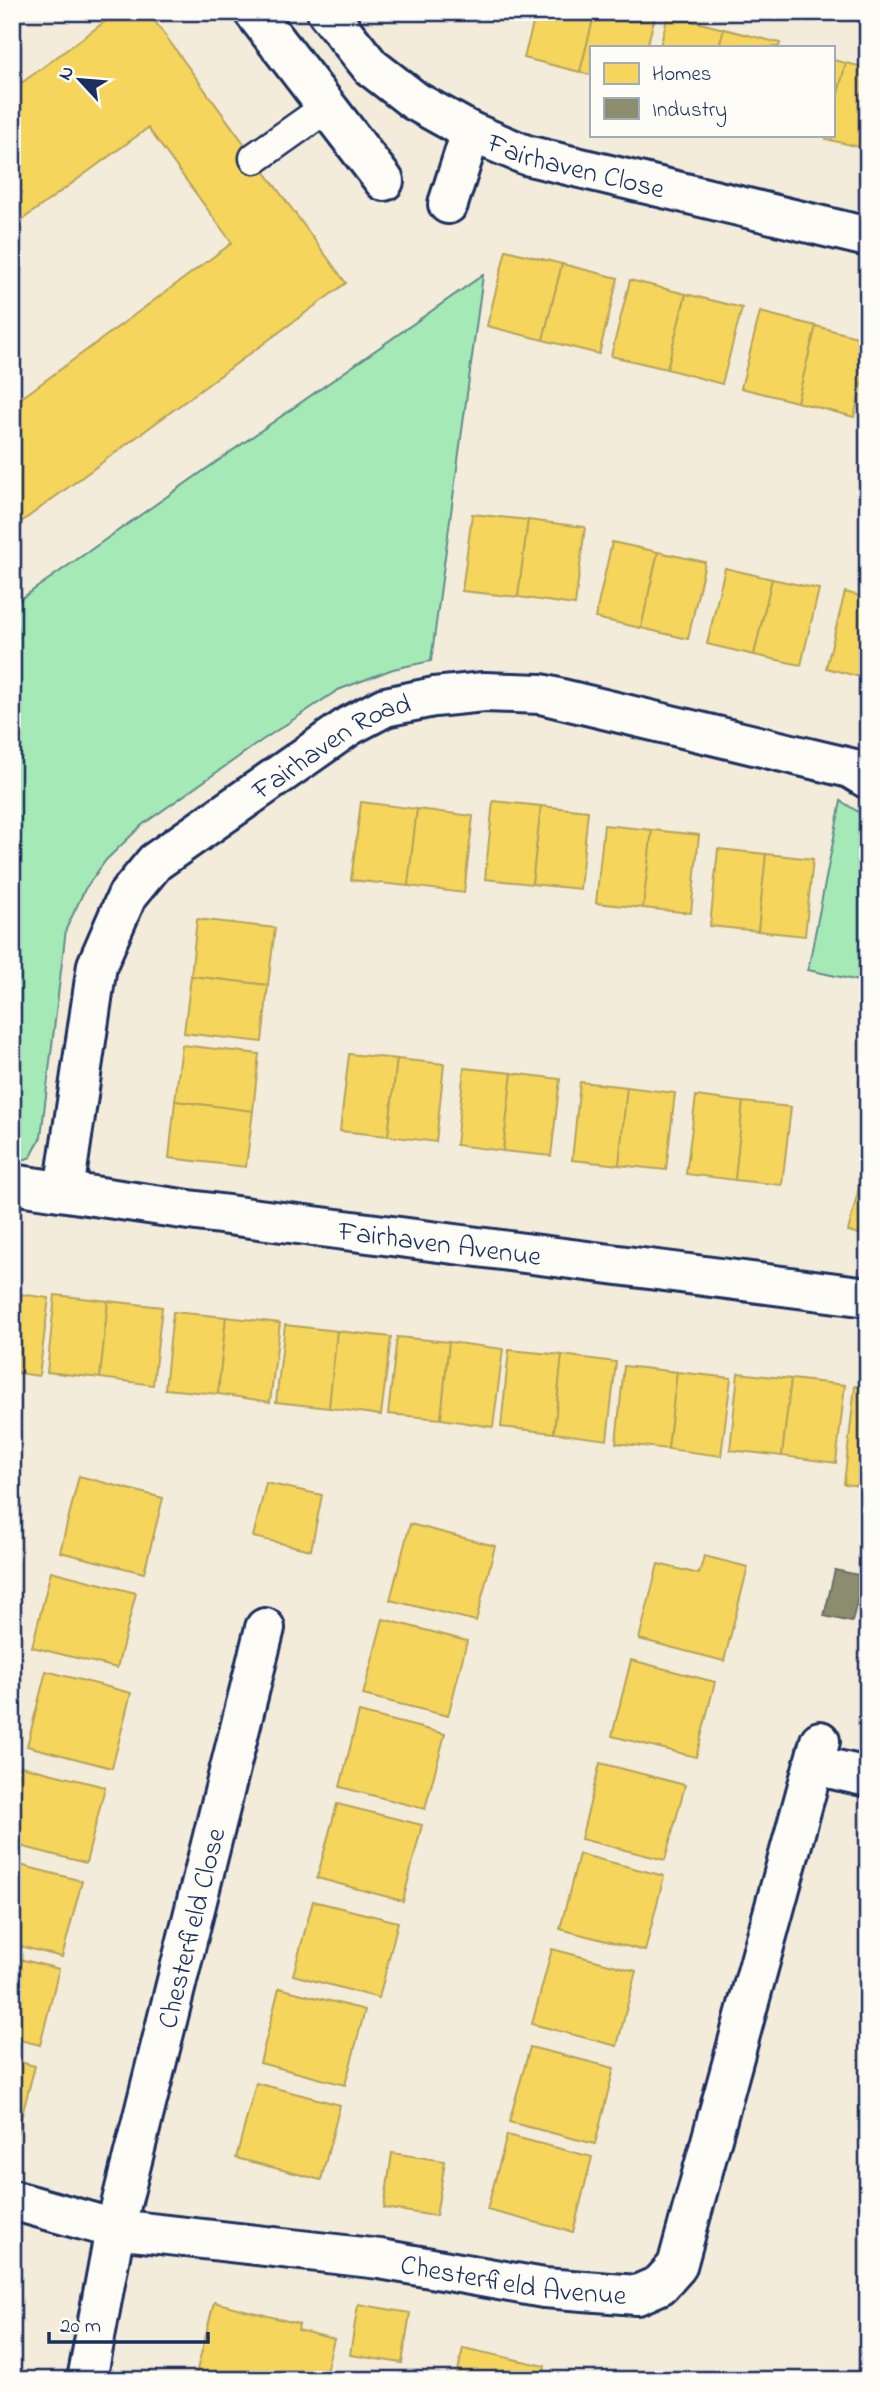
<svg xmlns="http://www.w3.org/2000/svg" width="880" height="2392" font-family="'Indie Flower',sans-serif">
	<rect width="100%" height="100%" fill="#f4ecda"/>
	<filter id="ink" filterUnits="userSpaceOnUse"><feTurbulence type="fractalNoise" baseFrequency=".0143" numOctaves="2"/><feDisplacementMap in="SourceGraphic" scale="14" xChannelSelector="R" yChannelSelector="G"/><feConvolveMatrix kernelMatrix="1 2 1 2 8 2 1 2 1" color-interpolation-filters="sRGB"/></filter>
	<g filter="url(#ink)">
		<g fill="#a5eab6" stroke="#608c8a" stroke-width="2">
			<path d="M483 275 431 661 393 669 338 690 261 741 142 825 106 860 85 889 66 929 41 1137 31 1157 12 1164V605Z"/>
			<path d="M841 801 868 818V983L808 970Z"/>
		</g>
		<g fill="#f6d55c" stroke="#b4a35d" stroke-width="2">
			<path d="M118 12H148L346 283 13 528 12 405 232 243 148 128 12 227V90Z"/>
			<path d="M536 12H595L580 72 524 58Z"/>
			<path d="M595 12H656L647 47H591V75L580 72Z"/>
			<path d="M668 15 724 29 719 47H660Z"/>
			<path d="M724 29 780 43 779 47H719Z"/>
			<path d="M833 60 846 63 833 113Z"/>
			<path d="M846 63 868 68V149L826 139 827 135H833V113Z"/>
			<path d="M506 250 562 264 543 340 487 326Z"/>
			<path d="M562 264 618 278 599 354 543 340Z"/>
			<path d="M630 280 686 294 667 369 611 356Z"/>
			<path d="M686 294 742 308 722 384 667 369Z"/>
			<path d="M760 312 816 326 797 402 741 388Z"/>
			<path d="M816 326 868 340V361L854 417 797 402Z"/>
			<path d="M472 514 528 520 518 597 462 591Z"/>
			<path d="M528 520 585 527 575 605 518 597Z"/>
			<path d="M612 542 658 552 641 628 595 618Z"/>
			<path d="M658 552 705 562 688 639 641 628Z"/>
			<path d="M725 568 772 579 754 655 707 644Z"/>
			<path d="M772 579 819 589 801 665 754 655Z"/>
			<path d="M845 592 868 598V679L826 668Z"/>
			<path d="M493 801 541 806 532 884 485 879Z"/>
			<path d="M361 802 417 809 408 886 351 880Z"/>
			<path d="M541 806 588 811 580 889 532 884Z"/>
			<path d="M417 809 473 816 464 893 408 886Z"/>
			<path d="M604 825 652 830 643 908 596 903Z"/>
			<path d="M652 830 699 835 691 913 643 908Z"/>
			<path d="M718 849 766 854 758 931 710 926Z"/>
			<path d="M766 854 813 859 805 936 758 931Z"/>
			<path d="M197 919 275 928 268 985 191 976Z"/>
			<path d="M191 976 268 985 262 1042 184 1033Z"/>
			<path d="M182 1045 259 1054 253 1111 175 1101Z"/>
			<path d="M349 1054 397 1059 388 1136 340 1131Z"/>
			<path d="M397 1059 444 1064 436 1142 388 1136Z"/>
			<path d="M464 1068 512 1073 503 1151 456 1145Z"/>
			<path d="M512 1073 560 1079 551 1156 503 1151Z"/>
			<path d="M580 1082 627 1087 619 1165 572 1160Z"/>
			<path d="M627 1087 675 1093 666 1170 619 1165Z"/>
			<path d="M696 1096 743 1102 735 1180 686 1174Z"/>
			<path d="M175 1101 253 1111 246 1167 169 1158Z"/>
			<path d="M743 1102 791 1107 782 1185 735 1180Z"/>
			<path d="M868 1154V1181L861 1180Z"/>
			<path d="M861 1180 868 1181V1236L848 1231Z"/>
			<path d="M12 1293 49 1298 39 1376 12 1372Z"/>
			<path d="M55 1295 108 1301 100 1378 47 1372Z"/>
			<path d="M108 1301 162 1307 153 1385 100 1378Z"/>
			<path d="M173 1312 226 1317 218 1394 165 1389Z"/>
			<path d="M226 1317 280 1323 270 1402 218 1394Z"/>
			<path d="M285 1325 337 1331 329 1408 276 1402Z"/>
			<path d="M337 1331 391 1337 381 1415 329 1408Z"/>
			<path d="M397 1337 449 1342 441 1419 388 1414Z"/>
			<path d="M449 1342 503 1349 493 1427 441 1419Z"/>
			<path d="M509 1350 562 1355 554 1433 501 1427Z"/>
			<path d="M562 1355 616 1362 607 1440 554 1433Z"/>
			<path d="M624 1366 677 1372 668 1449 616 1443Z"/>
			<path d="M677 1372 731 1378 721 1456 668 1449Z"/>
			<path d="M738 1373 791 1379 782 1456 730 1450Z"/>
			<path d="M791 1379 845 1385 836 1463 782 1456Z"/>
			<path d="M855 1386 868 1388V1487L844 1484Z"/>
			<path d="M79 1476 163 1498 144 1573 60 1552Z"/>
			<path d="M266 1483 322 1495 311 1550 253 1537Z"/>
			<path d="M410 1524 495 1546 476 1621 390 1600Z"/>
			<path d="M704 1556 748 1567 724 1661 639 1639 658 1564 699 1574Z"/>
			<path d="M51 1571 136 1593 117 1668 32 1647Z"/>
			<path d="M383 1619 467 1641 448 1716 363 1695Z"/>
			<path d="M631 1660 715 1682 696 1757 612 1736Z"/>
			<path d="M46 1671 131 1693 112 1768 27 1746Z"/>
			<path d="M359 1712 445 1734 425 1809 340 1787Z"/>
			<path d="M600 1763 685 1785 665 1860 581 1839Z"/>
			<path d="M21 1766 105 1787 86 1863 12 1844V1800Z"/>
			<path d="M337 1804 422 1825 403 1901 317 1878Z"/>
			<path d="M579 1854 664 1876 645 1951 560 1929Z"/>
			<path d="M12 1863 82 1881 62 1957 12 1944Z"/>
			<path d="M313 1901 398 1922 379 1998 293 1975Z"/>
			<path d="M552 1949 636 1971 617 2046 532 2024Z"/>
			<path d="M12 1957 59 1969 40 2045 12 2038Z"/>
			<path d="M279 1988 365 2010 345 2085 260 2063Z"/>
			<path d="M530 2047 614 2068 595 2144 509 2122Z"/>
			<path d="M12 2060 35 2066 15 2141H12Z"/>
			<path d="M256 2083 340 2105 321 2180 236 2158Z"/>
			<path d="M507 2135 592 2157 573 2232 487 2210Z"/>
			<path d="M392 2153 445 2161 436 2216 384 2208Z"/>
			<path d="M214 2302 299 2324 298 2330 334 2339 324 2380H204L195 2378Z"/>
			<path d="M358 2304 410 2313 402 2363 350 2355Z"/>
			<path d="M463 2348 545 2366 543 2380H456Z"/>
		</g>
		<path fill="#8c8c6e" stroke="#6a7069" stroke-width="2" d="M835 1570 863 1576 852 1622 824 1616Z"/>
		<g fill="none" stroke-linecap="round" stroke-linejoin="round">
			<g stroke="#1b2f5e" stroke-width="35">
				<path id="lane" d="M255 158 327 107"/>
			</g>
			<g stroke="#1b2f5e" stroke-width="44">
				<g id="street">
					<path d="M254 12 384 181"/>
					<path id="s1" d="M327 12 371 67 415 101 471 132 526 155 868 237"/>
					<path d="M448 204 471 132"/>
					<path id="s2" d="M12 1184 189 1210 868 1297"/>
					<path id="s3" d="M64 1191 97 965 127 896 155 862 349 726 385 707 434 697 484 692 541 694 850 768 868 779"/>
					<path d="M814 1765 868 1777"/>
					<path id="s4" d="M12 2200 115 2229 380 2259 544 2288 637 2295 660 2285 677 2266 820 1741"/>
					<path id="s5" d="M87 2380 115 2229 265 1628"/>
				</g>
			</g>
			<use href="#lane" stroke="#fdfcf7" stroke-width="30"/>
			<use href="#street" stroke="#fdfcf7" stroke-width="38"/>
		</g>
	</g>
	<g text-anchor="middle" stroke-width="7" stroke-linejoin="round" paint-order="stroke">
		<g font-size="28" fill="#1b2f5e" stroke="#fdfcf7">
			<text dy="10" stroke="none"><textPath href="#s1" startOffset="301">Fairhaven Close</textPath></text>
			<text dy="10" stroke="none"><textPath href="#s3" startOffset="560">Fairhaven Road</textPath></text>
			<text dy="10" stroke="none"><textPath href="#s2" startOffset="432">Fairhaven Avenue</textPath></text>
			<text dy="10" stroke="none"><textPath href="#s5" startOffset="464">Chesterfield Close</textPath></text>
			<text dy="10" stroke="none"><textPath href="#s4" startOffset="509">Chesterfield Avenue</textPath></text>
		</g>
	</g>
	<rect width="880" height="2392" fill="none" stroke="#fdfcf7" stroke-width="42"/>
	<rect x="21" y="21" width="838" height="2350" fill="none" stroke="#1b2f5e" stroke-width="2.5" filter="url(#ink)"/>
	<rect x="590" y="46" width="245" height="91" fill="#fdfcf7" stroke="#a3aaba" stroke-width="2"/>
	<rect x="604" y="63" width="35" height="21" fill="#f6d55c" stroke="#a3aaba" stroke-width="2"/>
	<text x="652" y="80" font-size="21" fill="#1b2f5e">Homes</text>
	<rect x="604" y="98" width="35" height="21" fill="#8c8c6e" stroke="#a3aaba" stroke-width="2"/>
	<text x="652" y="116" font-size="21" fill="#1b2f5e">Industry</text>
	<g transform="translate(80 80) rotate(296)" stroke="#fdfcf7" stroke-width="5" paint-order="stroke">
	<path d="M0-5L12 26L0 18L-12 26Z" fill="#1b2f5e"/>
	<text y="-10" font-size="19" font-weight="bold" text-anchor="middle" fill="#1b2f5e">N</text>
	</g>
	<path d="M49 2332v10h159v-10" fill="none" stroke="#1b2f5e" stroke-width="3.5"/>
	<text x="60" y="2332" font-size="21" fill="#1b2f5e" stroke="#fdfcf7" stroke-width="5" paint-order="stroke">20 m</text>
</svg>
